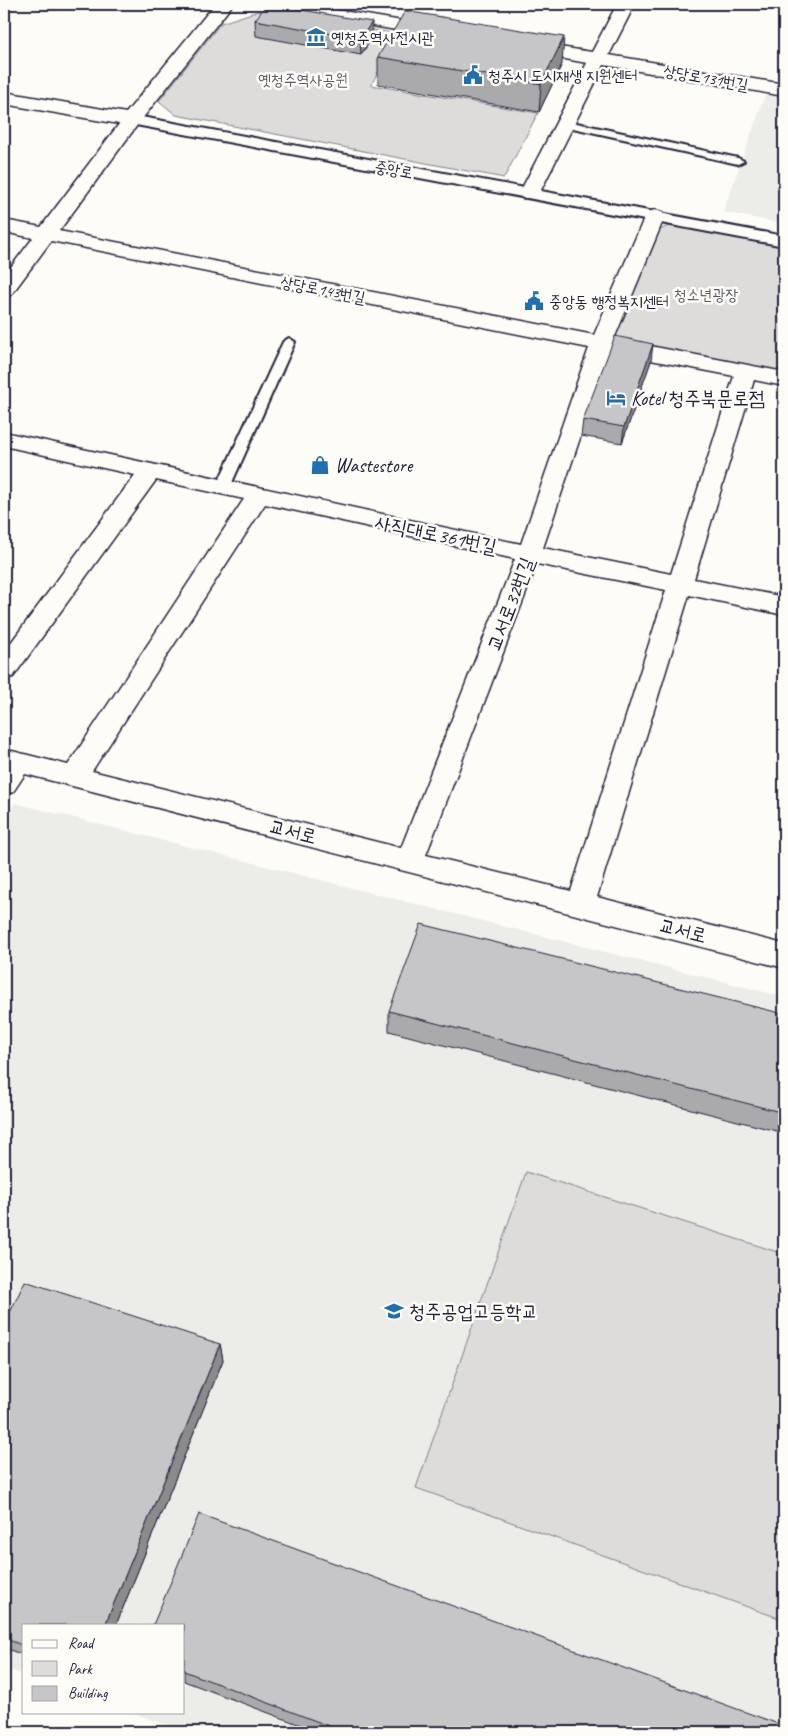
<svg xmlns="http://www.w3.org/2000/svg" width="788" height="1736" font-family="Caveat,'Poor Story',sans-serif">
	<rect width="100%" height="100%" fill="#fdfcf7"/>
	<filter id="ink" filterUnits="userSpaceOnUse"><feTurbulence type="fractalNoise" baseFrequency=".02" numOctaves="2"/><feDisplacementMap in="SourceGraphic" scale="10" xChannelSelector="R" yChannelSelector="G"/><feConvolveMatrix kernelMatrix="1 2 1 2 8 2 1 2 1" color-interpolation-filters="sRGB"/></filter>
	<g filter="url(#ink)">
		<g fill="#ecece9">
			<path d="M766 93 784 96V224L723 212Z"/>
			<path d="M15 803 784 997V1732H187L130 1712H184V1625H24V1675L4 1668V821Z"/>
		</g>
		<g fill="#dddcdb" stroke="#807f8b">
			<path d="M258 11 399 34 371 85 538 113 504 178 176 115 159 101 221 23Z"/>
			<path d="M674 223 784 242V374L610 341 656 232Z"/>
			<path d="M526 1172 784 1254V1620L416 1488Z"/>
		</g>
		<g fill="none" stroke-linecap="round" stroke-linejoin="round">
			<g stroke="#22223b" stroke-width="4">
				<g id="service">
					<path d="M563 120 738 158 744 161 738 164 559 125V121Z"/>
					<path d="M289 338 295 342 230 487 223 492 218 490 216 487 283 342Z"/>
				</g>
			</g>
			<g stroke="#22223b" stroke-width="4">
				<path id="pedestrian" d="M131 115 784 236V246L125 123 123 120 125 117Z"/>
			</g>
			<g stroke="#22223b" stroke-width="3">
				<g id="minor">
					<path d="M215 4H233L138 124 59 231 594 335 645 216 648 212 655 210 662 212 665 216 614 339 784 372V386L754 380 694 579 784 597V615L689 595 597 897 784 944V968L25 774 13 792 4 795V749L68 765 244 499 156 480 13 677 4 679V652L135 475 4 446V432L521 544 589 348 51 241 11 295 4 296V276L33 238 4 232V220L41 227 119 124 4 104V92L126 113ZM609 352 734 376 671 574 543 548ZM265 504 515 559 401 848 92 771ZM537 564 666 590 571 891 426 855Z"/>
					<path d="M262 4H301L432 26 438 27 441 31 438 35 432 36 271 9 265 8Z"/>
					<path d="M617 4H635L609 55 784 84V96L604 65 539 194 536 198H522L519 194 587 63 527 52 521 51 518 47 521 43 527 42 592 52Z"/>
				</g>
			</g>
			<use href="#service" fill="#fdfcf7" fill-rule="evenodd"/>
			<use href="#pedestrian" fill="#fdfcf7" fill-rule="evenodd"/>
			<use href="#minor" fill="#fdfcf7" fill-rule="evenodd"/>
		</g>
		<g fill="#aaaaac" stroke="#22223b">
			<path d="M255 20 372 38 361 55 256 36Z"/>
			<path d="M378 57 562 64 539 112 378 84Z"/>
			<path d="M651 361 622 443 581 436 583 420Z"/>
			<path d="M389 1011 784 1014V1133L389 1031Z"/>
			<path d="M4 1325 220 1344 223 1360 116 1625H24V1655L4 1648Z"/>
			<path d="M184 1625 784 1732H319L184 1681Z"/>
		</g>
		<g fill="#8b8b8c" stroke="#22223b">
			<path d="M372 22V38L361 55 360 39Z"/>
			<path d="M564 37 562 64 539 112 541 84Z"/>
			<path d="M653 344 651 361 622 443 624 427Z"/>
			<path d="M220 1344 223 1360 116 1625H105Z"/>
		</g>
		<g fill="#c6c6c8" stroke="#22223b">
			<path d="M267 4 372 22 360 39 255 20Z"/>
			<path d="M405 11 564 37 541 84 378 57Z"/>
			<path d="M615 336 653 344 624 427 583 420Z"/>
			<path d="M421 924 784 1014V1113L389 1011Z"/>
			<path d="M25 1281 220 1344 105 1625H24V1646L4 1638V1325Z"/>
			<path d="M199 1514 784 1726V1732H345L184 1671V1625H153Z"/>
		</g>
	</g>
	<defs>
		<g id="museum-bare" transform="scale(1.5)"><path d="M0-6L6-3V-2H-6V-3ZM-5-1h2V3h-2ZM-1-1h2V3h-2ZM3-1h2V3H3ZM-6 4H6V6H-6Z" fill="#1f6fb2" stroke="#fdfcf7" stroke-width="2.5" paint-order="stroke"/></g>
		<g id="civic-bare" transform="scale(1.5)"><path d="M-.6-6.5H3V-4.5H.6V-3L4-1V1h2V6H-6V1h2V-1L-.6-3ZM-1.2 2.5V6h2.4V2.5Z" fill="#1f6fb2" stroke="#fdfcf7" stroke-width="2.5" paint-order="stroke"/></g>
		<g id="hotel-bare" transform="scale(1.5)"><path d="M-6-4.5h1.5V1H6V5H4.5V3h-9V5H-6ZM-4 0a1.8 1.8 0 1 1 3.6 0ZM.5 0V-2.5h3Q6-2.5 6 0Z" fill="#1f6fb2" stroke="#fdfcf7" stroke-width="2.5" paint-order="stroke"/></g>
		<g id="shop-bare" transform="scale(1.5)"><path d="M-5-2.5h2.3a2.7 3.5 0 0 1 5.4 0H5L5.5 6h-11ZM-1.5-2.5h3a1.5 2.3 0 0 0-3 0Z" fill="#1f6fb2" stroke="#fdfcf7" stroke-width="2.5" paint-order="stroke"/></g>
		<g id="school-bare" transform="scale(1.5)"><path d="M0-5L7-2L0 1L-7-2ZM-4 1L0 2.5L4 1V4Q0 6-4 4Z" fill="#1f6fb2" stroke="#fdfcf7" stroke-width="2.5" paint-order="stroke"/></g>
	</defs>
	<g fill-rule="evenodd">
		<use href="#museum-bare" x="316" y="37"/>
		<use href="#civic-bare" x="473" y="75"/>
		<use href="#civic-bare" x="534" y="301"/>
		<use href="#hotel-bare" x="616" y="398"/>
		<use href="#shop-bare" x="320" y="465"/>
		<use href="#school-bare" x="394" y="1311"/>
	</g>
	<g text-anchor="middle" stroke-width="5" stroke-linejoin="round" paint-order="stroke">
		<g font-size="16" fill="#22223b" stroke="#fdfcf7" text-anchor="start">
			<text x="331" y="43">옛청주역사전시관</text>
			<text x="488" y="81">청주시 도시재생 지원센터</text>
			<text x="549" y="307">중앙동 행정복지센터</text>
		</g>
		<g font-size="16" fill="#22223b" stroke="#fdfcf7">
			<text transform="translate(706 77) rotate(10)" y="6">상당로131번길</text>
			<text transform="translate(394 169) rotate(10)" y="6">중앙로</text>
			<text transform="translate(323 289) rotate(11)" y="6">상당로143번길</text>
		</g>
		<g font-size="16" fill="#5a5a6b" stroke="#fdfcf7">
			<text x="303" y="85">옛청주역사공원</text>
			<text x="706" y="300">청소년광장</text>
		</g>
		<g font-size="20" fill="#22223b" stroke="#fdfcf7" text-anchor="start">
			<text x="631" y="405">Kotel 청주북문로점</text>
			<text x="335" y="472">Wastestore</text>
			<text x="409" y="1318">청주공업고등학교</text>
		</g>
		<g font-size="20" fill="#22223b" stroke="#fdfcf7">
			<text transform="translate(436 534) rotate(12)" y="7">사직대로361번길</text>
			<text transform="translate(510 604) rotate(-69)" y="7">교서로32번길</text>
			<text transform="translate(293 831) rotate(14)" y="7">교서로</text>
			<text transform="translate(683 930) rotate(14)" y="7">교서로</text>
		</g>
	</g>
	<rect width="788" height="1736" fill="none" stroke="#fdfcf7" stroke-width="20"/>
	<rect x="10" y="10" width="768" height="1716" fill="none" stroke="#22223b" stroke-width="2" filter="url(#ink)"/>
	<rect x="22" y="1624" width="162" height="90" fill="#fdfcf7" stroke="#a5a5ac"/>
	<rect x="32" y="1640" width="25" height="8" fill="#fdfcf7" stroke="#a5a5ac"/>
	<text x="68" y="1648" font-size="15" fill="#22223b">Road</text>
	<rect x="32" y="1661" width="25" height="15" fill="#dddcdb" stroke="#a5a5ac"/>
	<text x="68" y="1674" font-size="15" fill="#22223b">Park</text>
	<rect x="32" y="1686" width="25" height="15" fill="#c6c6c8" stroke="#a5a5ac"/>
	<text x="68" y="1698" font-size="15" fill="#22223b">Building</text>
</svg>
